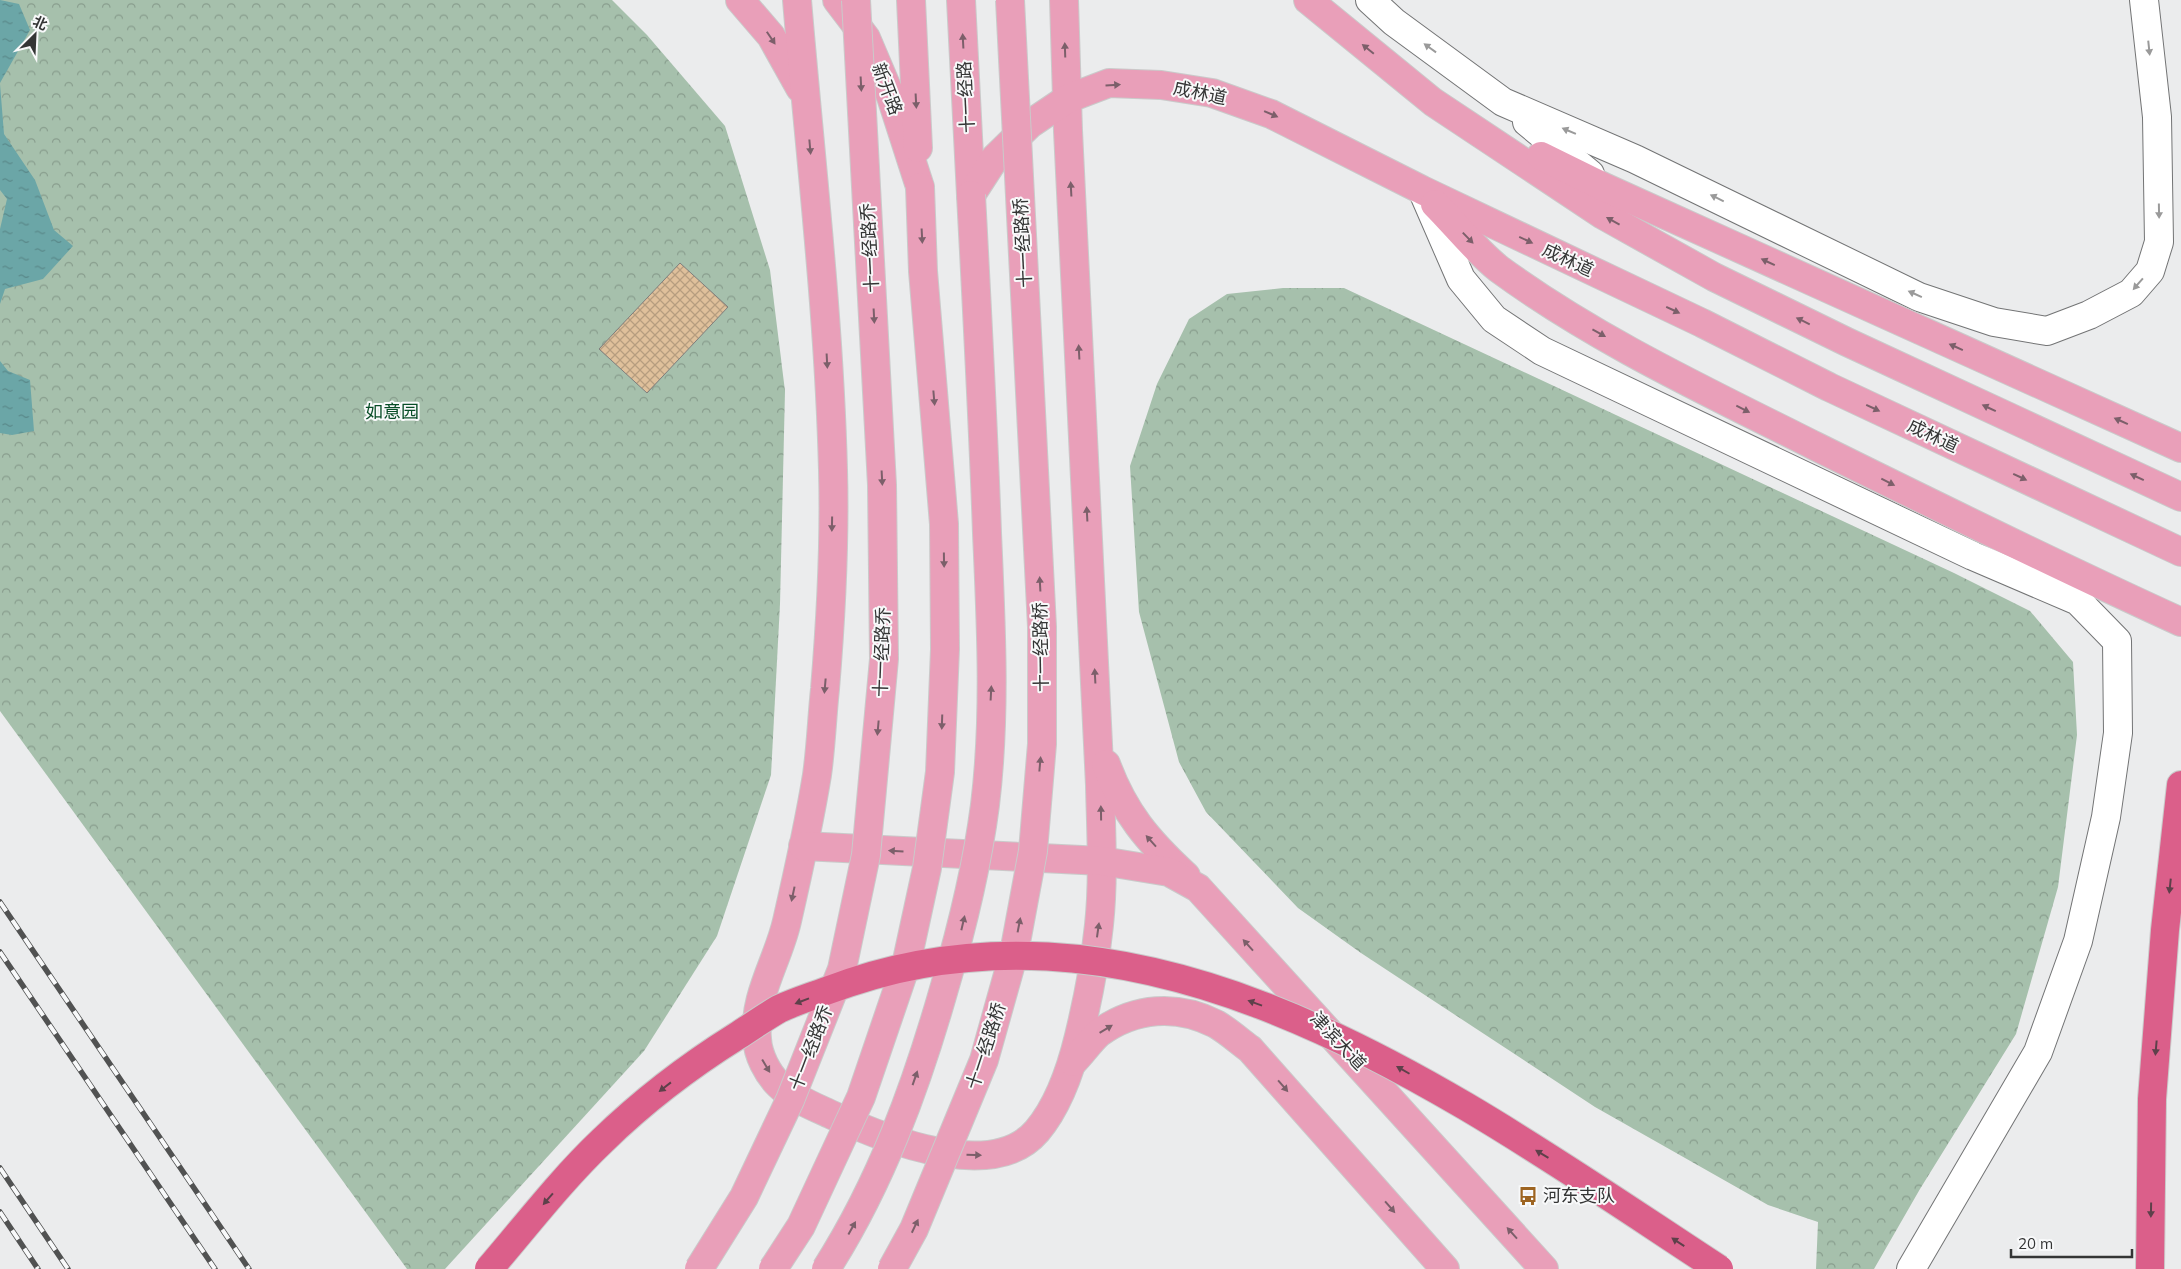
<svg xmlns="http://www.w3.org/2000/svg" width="2181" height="1269" font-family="Mulish,'Noto Sans SC',sans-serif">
	<defs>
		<pattern id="park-crowns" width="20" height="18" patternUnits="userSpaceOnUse" patternTransform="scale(1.25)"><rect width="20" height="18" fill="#a6c0ac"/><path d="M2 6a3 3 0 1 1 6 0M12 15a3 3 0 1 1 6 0" fill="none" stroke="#889d8d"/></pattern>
		<pattern id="water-ripples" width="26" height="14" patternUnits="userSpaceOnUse" patternTransform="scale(1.25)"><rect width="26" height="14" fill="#6ba6a7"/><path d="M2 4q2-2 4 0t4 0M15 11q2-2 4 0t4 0" fill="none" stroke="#598889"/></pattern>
		<pattern id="building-cross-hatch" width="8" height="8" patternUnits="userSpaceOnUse" patternTransform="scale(1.25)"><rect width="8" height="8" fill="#dfc09b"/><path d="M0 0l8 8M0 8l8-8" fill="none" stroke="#b69d7f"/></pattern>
	</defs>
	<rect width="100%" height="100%" fill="#ebeced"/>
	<g fill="url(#park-crowns)">
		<path d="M0 0H612L647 35 725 126 770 270 785 391 780 604 771 775 717 936 644 1051 445 1269H407L0 711Z"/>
		<path d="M1283 288H1344L1954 573 2030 611 2073 662 2077 735 2058 887 2016 1034 1920 1189 1874 1269H1816L1818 1222 1768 1205 1595 1107 1361 953 1298 908 1206 812 1179 762 1139 612 1130 466 1157 384 1189 319 1227 294Z"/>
	</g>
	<g fill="url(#water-ripples)">
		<path d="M0 0 19 4 30 30 0 83Z"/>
		<path d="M0 84 4 134 35 180 54 230 73 246 43 279 5 289 0 304V229L7 199 0 190Z"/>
		<path d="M0 361 8 371 30 380 34 431 12 435 0 433Z"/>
	</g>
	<path fill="url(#building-cross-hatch)" stroke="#7f7e7d" d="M680 263 728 307 647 393 599 349Z"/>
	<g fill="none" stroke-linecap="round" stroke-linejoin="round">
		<g stroke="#737475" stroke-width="30">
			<g id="minor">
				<path d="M1370 0 1394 22 1503 102 1635 159 1919 297 1994 322 2047 331 2089 315 2131 293 2150 271 2159 242 2157 117 2144 0"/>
				<path d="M1527 122 1590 174"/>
				<path d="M1424 194 1461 279 1494 319 1542 351 1973 556 2078 601 2117 641 2118 733 2106 817 2078 941 2038 1052 1911 1269"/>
			</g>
		</g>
		<g stroke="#cacaca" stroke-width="30">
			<g id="major">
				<path d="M740 0 771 36 800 88"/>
				<path d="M797 0C810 156 829 313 833 470 835 543 831 617 825 689 822 717 821 747 817 775 809 824 798 873 787 921 778 961 753 996 757 1039 758 1055 767 1073 779 1085 792 1098 815 1107 832 1115 882 1138 992 1184 1037 1131 1059 1105 1071 1069 1079 1036 1088 999 1095 963 1099 925 1104 878 1101 831 1100 785L1068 131 1064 0"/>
				<path d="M837 0 866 38 891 97 920 187"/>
				<path d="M911 0 918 148"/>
				<path d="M961 0 971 195"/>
				<path d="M1308 0 1433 102 1603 215 1714 277 1847 342 2181 497"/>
				<path d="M1541 156 1606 188 2181 448"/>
				<path d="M971 195 995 158 1030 124 1067 99 1109 83 1161 85 1212 93 1271 114 1422 190 1702 323 1829 387 2181 552"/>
				<path d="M1435 204C1456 225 1476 251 1499 269 1596 340 1708 392 1815 446 1936 506 2058 566 2181 622"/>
				<path d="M1106 764C1124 813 1148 841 1186 876"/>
				<path d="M803 846 1102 861 1169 872 1198 888 1544 1269"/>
				<path d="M1073 1062C1082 1053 1090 1041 1099 1033 1135 1007 1177 1004 1216 1024 1228 1031 1239 1041 1250 1049L1445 1269"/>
			</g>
		</g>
		<g stroke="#cacaca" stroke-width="30">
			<path id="highway" d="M2150 1269 2152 1099 2165 930 2181 785"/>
		</g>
		<use href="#minor" stroke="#fff" stroke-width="28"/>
		<use href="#major" stroke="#e99fb9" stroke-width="28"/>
		<use href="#highway" stroke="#db5f8a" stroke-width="28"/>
		<g stroke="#515252" stroke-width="5.5">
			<g id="rail">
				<path d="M0 902 249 1269"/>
				<path d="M0 952 215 1269"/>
				<path d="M0 1168 68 1269"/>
				<path d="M0 1212 38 1269"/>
			</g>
		</g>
		<use href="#rail" stroke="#f8f9fa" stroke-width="4" stroke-dasharray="11" stroke-linecap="butt"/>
		<g stroke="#cacaca" stroke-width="30" stroke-linecap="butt">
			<g id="major-bridge">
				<path d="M699 1269 744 1197 790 1100 842 969 866 855 884 659 882 485 856 0"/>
				<path d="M773 1269 801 1226 861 1097 906 965 927 868 940 772 945 649 944 524 923 271 920 187"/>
				<path d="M826 1269C881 1183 916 1087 944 989 962 928 977 867 985 805 996 715 991 623 987 533 983 420 977 308 971 195"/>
				<path d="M892 1269 914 1229 984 1060 1014 953 1033 851 1042 744V627L1010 0"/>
			</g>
		</g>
		<g stroke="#cacaca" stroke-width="30" stroke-linecap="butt">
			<path id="highway-bridge" d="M489 1269C526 1226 561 1180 602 1141 643 1101 689 1066 737 1036 751 1027 765 1017 779 1009 794 1002 810 997 826 991 1151 866 1460 1100 1719 1269"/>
		</g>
		<use href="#major-bridge" stroke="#e99fb9" stroke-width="28"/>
		<use href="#highway-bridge" stroke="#db5f8a" stroke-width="28"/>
	</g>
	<defs><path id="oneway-solid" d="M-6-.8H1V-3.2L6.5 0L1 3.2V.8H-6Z" transform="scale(1.25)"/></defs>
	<g fill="#7c5f6a">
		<use href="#oneway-solid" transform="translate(771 38) rotate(56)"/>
		<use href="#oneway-solid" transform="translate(963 41) rotate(-93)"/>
		<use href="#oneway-solid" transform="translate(1368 49) rotate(-141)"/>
		<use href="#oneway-solid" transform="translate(1065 50) rotate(-92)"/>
		<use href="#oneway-solid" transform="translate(861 84) rotate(87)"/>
		<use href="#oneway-solid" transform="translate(1113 85) rotate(-4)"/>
		<use href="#oneway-solid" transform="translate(916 101) rotate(87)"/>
		<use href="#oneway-solid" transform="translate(1271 114) rotate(23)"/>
		<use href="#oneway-solid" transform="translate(810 147) rotate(85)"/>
		<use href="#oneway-solid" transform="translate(1071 189) rotate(-93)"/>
		<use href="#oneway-solid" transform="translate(1613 221) rotate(-151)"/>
		<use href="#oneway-solid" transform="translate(922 236) rotate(87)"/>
		<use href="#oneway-solid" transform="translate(1468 238) rotate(46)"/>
		<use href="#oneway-solid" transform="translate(1526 240) rotate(25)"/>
		<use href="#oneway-solid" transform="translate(1768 262) rotate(-155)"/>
		<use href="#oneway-solid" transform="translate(1673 310) rotate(25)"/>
		<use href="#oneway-solid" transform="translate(874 316) rotate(87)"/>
		<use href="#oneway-solid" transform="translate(1803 321) rotate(-154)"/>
		<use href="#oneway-solid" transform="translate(1599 333) rotate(29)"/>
		<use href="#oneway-solid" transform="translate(1956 347) rotate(-156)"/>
		<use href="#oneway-solid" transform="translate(1079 352) rotate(-93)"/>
		<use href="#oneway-solid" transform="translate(827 361) rotate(87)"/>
		<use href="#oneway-solid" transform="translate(934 398) rotate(85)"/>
		<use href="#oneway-solid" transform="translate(1873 408) rotate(25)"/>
		<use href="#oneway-solid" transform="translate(1989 408) rotate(-155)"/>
		<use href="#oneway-solid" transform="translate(1743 409) rotate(27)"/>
		<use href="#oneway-solid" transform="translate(2121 421) rotate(-156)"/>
		<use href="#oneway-solid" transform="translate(2020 477) rotate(25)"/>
		<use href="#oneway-solid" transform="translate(2137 477) rotate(-155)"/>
		<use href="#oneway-solid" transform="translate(882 478) rotate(87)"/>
		<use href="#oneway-solid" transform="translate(1888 482) rotate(27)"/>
		<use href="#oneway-solid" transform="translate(1087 514) rotate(-93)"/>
		<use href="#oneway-solid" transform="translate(832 524) rotate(91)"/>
		<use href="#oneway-solid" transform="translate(944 560) rotate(89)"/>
		<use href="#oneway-solid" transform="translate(1040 584) rotate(-93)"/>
		<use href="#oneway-solid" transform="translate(1095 676) rotate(-93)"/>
		<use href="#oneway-solid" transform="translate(825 686) rotate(95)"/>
		<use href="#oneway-solid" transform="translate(991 693) rotate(-87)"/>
		<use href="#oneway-solid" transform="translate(942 722) rotate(92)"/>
		<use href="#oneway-solid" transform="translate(878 728) rotate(95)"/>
		<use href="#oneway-solid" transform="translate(1040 764) rotate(-85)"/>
		<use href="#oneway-solid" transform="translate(1101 813) rotate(-91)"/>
		<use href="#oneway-solid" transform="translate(1151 841) rotate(-132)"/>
		<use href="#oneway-solid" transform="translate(896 851) rotate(-177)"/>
		<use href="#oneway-solid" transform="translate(793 894) rotate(102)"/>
		<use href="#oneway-solid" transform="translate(963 923) rotate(-77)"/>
		<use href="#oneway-solid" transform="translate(1019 925) rotate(-79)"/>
		<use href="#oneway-solid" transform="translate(1098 930) rotate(-82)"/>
		<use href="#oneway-solid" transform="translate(1248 945) rotate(-132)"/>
		<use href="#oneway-solid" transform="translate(1106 1029) rotate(-31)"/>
		<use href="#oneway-solid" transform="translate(766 1066) rotate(59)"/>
		<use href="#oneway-solid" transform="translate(915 1078) rotate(-71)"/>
		<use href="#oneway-solid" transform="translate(1283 1086) rotate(49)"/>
		<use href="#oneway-solid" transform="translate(974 1155) rotate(2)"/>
		<use href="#oneway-solid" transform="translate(1390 1207) rotate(49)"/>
		<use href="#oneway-solid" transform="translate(915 1226) rotate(-65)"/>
		<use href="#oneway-solid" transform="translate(852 1228) rotate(-61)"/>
		<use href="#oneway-solid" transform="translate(1512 1233) rotate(-132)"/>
	</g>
	<g fill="#9a9a9a">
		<use href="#oneway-solid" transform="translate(1430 48) rotate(-144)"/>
		<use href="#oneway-solid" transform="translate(2149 48) rotate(84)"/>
		<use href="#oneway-solid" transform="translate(1569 131) rotate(-157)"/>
		<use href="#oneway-solid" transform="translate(1717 198) rotate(-154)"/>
		<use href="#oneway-solid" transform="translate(2159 211) rotate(89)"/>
		<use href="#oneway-solid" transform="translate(2138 284) rotate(131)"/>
		<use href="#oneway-solid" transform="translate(1915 294) rotate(-156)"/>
	</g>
	<g fill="#5e404a">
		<use href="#oneway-solid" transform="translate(2170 886) rotate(96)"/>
		<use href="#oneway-solid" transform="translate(802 1001) rotate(159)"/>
		<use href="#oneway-solid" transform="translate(1255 1003) rotate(-160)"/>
		<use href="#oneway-solid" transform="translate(2156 1048) rotate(95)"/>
		<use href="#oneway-solid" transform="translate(1403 1070) rotate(-150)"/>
		<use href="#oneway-solid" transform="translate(665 1087) rotate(142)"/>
		<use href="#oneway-solid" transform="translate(1542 1154) rotate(-149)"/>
		<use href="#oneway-solid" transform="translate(548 1199) rotate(131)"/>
		<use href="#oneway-solid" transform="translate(2151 1210) rotate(91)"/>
		<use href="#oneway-solid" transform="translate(1678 1242) rotate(-147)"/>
	</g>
	<defs>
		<g id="bus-bare" transform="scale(1.5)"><path d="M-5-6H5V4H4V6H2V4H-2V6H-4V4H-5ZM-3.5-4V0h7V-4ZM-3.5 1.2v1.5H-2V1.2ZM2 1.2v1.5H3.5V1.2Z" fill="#9d6421" stroke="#f8f9fa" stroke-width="2.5" paint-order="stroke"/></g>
	</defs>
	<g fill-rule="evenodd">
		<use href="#bus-bare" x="1528" y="1196"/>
	</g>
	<g text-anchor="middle" stroke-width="4" stroke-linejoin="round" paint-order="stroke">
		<g font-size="18" fill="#343535" stroke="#f8f9fa">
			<text transform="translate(887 89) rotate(69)" y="6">新开路</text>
			<text transform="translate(1200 93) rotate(12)" y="6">成林道</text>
			<text transform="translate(966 97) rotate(-93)" y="6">十一经路</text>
			<text transform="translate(1023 243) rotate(-93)" y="6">十一经路桥</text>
			<text transform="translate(870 248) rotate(-93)" y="6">十一经路乔</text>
			<text transform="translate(1568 260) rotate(25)" y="6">成林道</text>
			<text transform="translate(1933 436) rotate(25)" y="6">成林道</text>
			<text transform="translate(1041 647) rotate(-91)" y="6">十一经路桥</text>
			<text transform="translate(882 652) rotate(-88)" y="6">十一经路乔</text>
			<text transform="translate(1338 1041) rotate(47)" y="6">津滨大道</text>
			<text transform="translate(986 1046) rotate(-72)" y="6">十一经路桥</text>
			<text transform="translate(811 1048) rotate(-69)" y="6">十一经路乔</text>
		</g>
		<g font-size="18" fill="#084d27" stroke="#f8f9fa">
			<text x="392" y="418">如意园</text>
		</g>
		<g font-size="18" fill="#343535" stroke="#f8f9fa" text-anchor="start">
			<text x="1543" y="1202">河东支队</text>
		</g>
	</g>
	<g transform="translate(35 35) rotate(24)" stroke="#f8f9fa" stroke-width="4" paint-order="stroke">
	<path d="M0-4L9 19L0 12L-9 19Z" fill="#343535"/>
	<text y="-8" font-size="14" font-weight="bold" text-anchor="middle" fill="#343535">北</text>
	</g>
	<path d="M2011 1249v8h121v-8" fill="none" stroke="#343535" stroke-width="2.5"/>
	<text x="2018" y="1249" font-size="15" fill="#343535" stroke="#f8f9fa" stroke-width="4" paint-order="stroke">20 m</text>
</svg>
